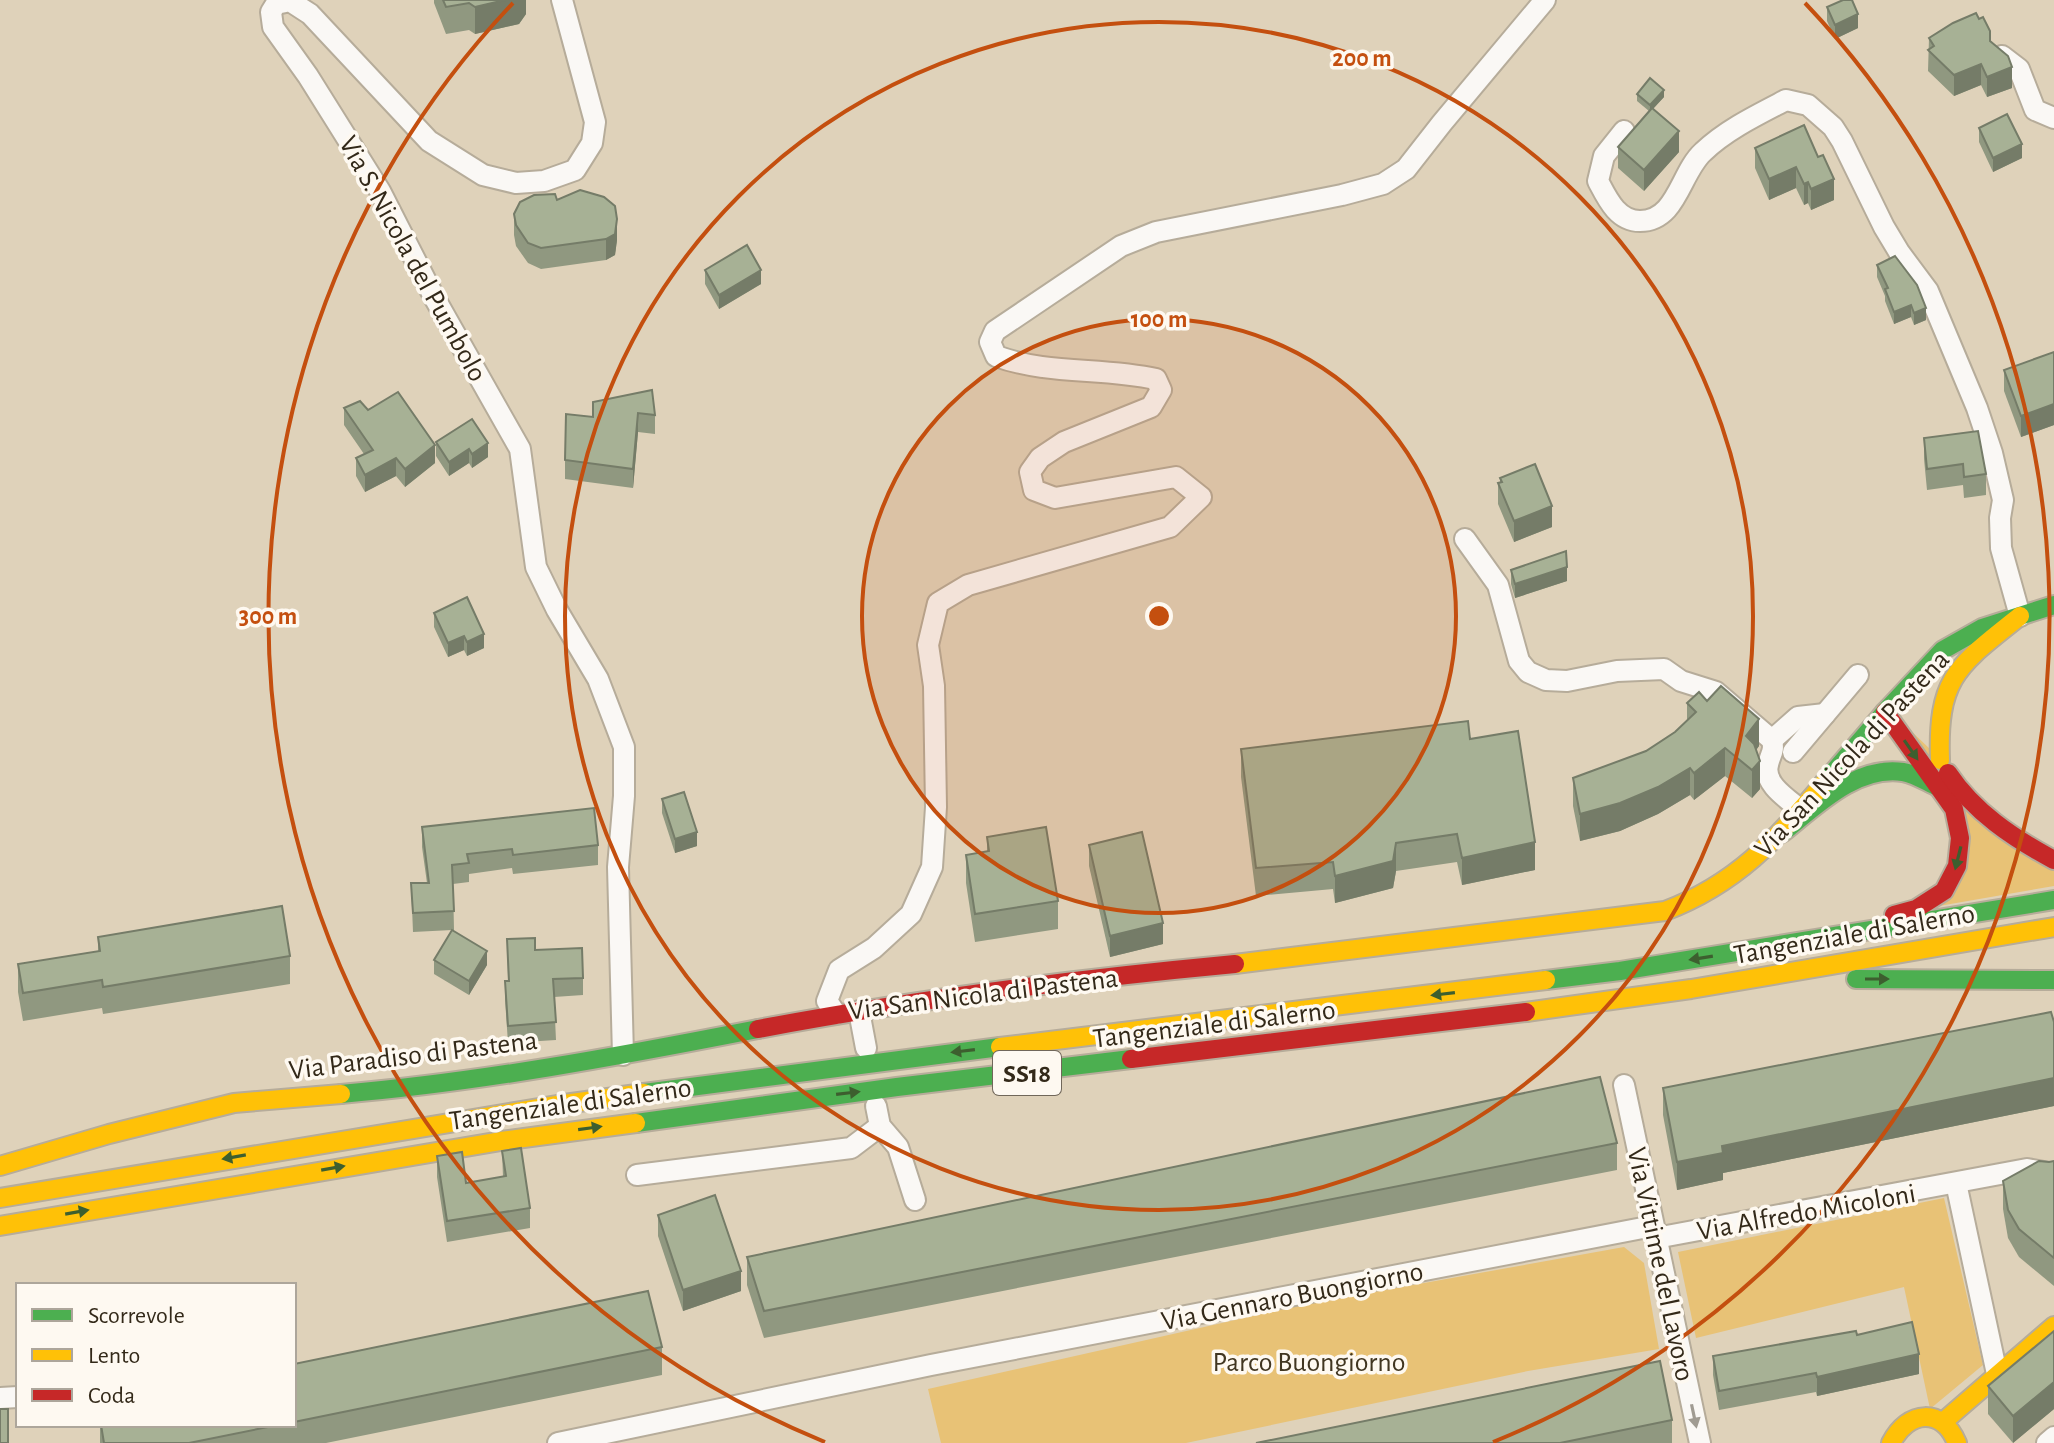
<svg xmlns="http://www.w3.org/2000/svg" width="2054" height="1443" font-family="'Alegreya Sans',sans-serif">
	<rect width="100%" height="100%" fill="#dfd2ba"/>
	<g fill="#e8c276">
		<path d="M1907 727 2054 868V886L1939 906 1967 861Z"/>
		<path d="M1944 1198 1983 1365 1930 1409 1904 1287 1696 1338 1678 1252Z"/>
		<path d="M1624 1247 1644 1263 1659 1349 1528 1371 1186 1443H941L928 1389 1302 1305Z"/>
	</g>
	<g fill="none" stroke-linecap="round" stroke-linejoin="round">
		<g stroke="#b6ac9a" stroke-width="24">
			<g id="street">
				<path d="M562 0 595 122 592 143 575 170 544 181 516 183 483 175 429 141 310 14 290 1 276 4 271 12 273 27 308 76 380 191 434 297 520 449 536 567 557 610 598 679 624 747V796L618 867 623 1055"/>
				<path d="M2002 56 2019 69 2035 110 2054 118"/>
				<path d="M1624 131 1604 156 1598 181C1607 198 1617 221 1640 221 1677 221 1680 173 1703 152 1726 130 1757 115 1786 100L1808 105 1833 127 1842 141 1884 227 1899 252 1928 291 1977 408 1992 453 2003 500 2000 518 2001 548 2020 616"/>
				<path d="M1465 539 1498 585 1519 661 1528 672 1546 680 1567 681 1617 671 1664 669 1681 681 1716 692 1772 740C1775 752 1770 754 1768 765 1763 784 1788 799 1801 810"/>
				<path d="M1772 740 1798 717 1825 714"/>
				<path d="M1793 752 1858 675"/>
				<path d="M859 1011 866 1048"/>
				<path d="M836 1014 827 1001 839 970 874 948 911 914 932 867 936 807 934 686 928 645 938 603 968 585 1170 527 1201 497 1176 477 1055 498 1034 490 1030 472 1040 458 1064 442 1151 407 1161 390 1156 379C1102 367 1048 375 996 356L990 342 995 331 1121 246 1156 232 1342 195 1383 184 1406 169 1442 123 1545 0"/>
				<path d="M1624 1085 1700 1443"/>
				<path d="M876 1106 880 1126 898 1147 915 1200"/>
				<path d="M637 1175 851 1148 880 1126"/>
				<path d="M1956 1183 1997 1374"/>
				<path d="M1656 1238 2027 1169 2054 1174"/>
				<path d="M0 1398 18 1397"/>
				<path d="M558 1443 931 1365 1653 1226"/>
				<path d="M2047 1443 2054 1437"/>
			</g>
		</g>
		<g stroke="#b6ac9a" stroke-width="22">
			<g id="fast">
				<path d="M1824 783 1885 712 1943 650 1982 628 2054 605"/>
				<path d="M1782 833C1816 806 1856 765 1903 772 1915 774 1927 782 1938 787"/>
				<path d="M1856 979 2054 980"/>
				<path d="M1546 980 1620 971 2054 900"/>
				<path d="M644 1093 1000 1047"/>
				<path d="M341 1094C481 1082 620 1056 758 1029"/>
				<path d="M636 1123 897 1087 1131 1059"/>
			</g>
		</g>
		<g stroke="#b6ac9a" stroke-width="22">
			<g id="slow">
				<path d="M1940 760C1937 676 1959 665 2020 616"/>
				<path d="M1235 964 1665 911C1736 884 1776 840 1824 783"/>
				<path d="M1526 1012 1691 989 2054 927"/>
				<path d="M1000 1047 1546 980"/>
				<path d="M0 1166 109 1134 234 1103 341 1094"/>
				<path d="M0 1198 557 1105 644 1093"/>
				<path d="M0 1226 501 1141 636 1123"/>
				<path d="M1943 1422 2054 1326"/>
				<path d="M1891 1443C1908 1410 1942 1407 1957 1443"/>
			</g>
		</g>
		<g stroke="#b6ac9a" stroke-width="22">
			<g id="jam">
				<path d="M1885 712 1954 809 1960 838 1957 866 1944 891 1916 909 1894 915"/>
				<path d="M1948 773C1974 812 2013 838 2054 860"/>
				<path d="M758 1029C916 999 1075 979 1235 964"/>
				<path d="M1131 1059 1526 1012"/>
			</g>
		</g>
		<use href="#street" stroke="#faf8f5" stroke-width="20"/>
		<use href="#fast" stroke="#4caf50" stroke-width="18"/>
		<use href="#slow" stroke="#ffc107" stroke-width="18"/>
		<use href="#jam" stroke="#c62828" stroke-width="18"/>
	</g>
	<g fill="#909880">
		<path d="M434 0H526V14L519 24 475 34 469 30 446 34 434 3Z"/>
		<path d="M1827 7 1858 28 1835 39 1827 21Z"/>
		<path d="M1929 38 1990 41 2012 88 1987 97 1981 85 1954 96 1928 71Z"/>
		<path d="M1637 94 1664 97 1653 109 1679 152 1644 191 1618 168V147L1649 111 1637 101Z"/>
		<path d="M1804 125 1834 200 1811 210 1808 203 1804 205 1796 188 1769 200 1755 168V148Z"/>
		<path d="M1979 128 2022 158 1993 172 1979 142Z"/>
		<path d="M557 200 617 240 615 255 606 260 541 269 528 263 516 246 514 235V214Z"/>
		<path d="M1877 265 1926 320 1914 325 1911 317 1894 324 1885 301V296L1877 277Z"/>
		<path d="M705 270 761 284 719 309 705 284Z"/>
		<path d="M2054 352V425L2021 437 2004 391V370Z"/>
		<path d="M593 402 655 415V434L638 432 633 488 565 479V460L593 417Z"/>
		<path d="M344 408 368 410 435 463 405 487 396 476 365 492 356 476V458L364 454 344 425Z"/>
		<path d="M472 419 488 457 472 468 469 463 449 476 436 456V442Z"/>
		<path d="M1924 438 1986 474V495L1964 498 1963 485 1927 490 1924 459Z"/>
		<path d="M1500 478 1552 527 1514 542 1498 504V483L1500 482Z"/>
		<path d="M1511 570 1567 581 1515 598 1511 584Z"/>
		<path d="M434 613 484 648 467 656 464 650 448 657 434 627Z"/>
		<path d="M1707 701 1759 746 1756 750 1760 789 1752 798 1725 776 1694 800 1690 795 1658 814 1620 831 1580 841 1573 806V778L1646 751 1675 732 1687 721V703Z"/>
		<path d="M1470 739 1535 870 1462 885 1457 862 1396 871 1393 888 1335 903 1333 889 1256 896 1241 777V749Z"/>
		<path d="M662 799 697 846 675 853 662 813Z"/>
		<path d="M422 827 598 845V865L513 874 512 868 469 874V882L453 884 454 930H452L487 965 469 995 434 974V960L452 930 413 932 411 883H427L422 847Z"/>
		<path d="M987 837 1058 901V929L975 942 966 883V855L987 852Z"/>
		<path d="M1089 845 1163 944 1110 957 1089 866Z"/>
		<path d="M98 937 290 956V984L103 1014 102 1008 23 1021 18 992V964L98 951Z"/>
		<path d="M507 939 535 950 583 978V995L554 997 556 1040 508 1043 505 999V981H508Z"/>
		<path d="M2054 1022V1106L1723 1173V1180L1677 1190 1663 1115V1088Z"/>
		<path d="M1617 1143V1170L764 1338 747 1285V1257Z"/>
		<path d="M502 1151 530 1208V1228L447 1242 437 1177V1156L466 1183 503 1177Z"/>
		<path d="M2054 1161V1286L2019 1257 2008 1238 2003 1209V1181Z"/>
		<path d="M658 1215 741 1291 683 1311 658 1236Z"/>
		<path d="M2054 1331V1409L2013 1443 1988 1414V1386Z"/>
		<path d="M1857 1335 1919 1374 1817 1396 1816 1392 1719 1410 1713 1375V1356Z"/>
		<path d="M662 1347V1375L326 1443H100V1425H294V1364Z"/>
		<path d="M1672 1420V1443H1256Z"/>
	</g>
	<g fill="#757c68">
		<path d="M505 0H526V14L519 24 475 34V7Z"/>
		<path d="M1858 14V28L1835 39V25Z"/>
		<path d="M1981 64V85L1954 96V75Z"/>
		<path d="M2012 67V88L1987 97V77Z"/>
		<path d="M1664 90V97L1650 112V105Z"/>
		<path d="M1679 131V152L1644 191V170Z"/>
		<path d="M2022 144V158L1993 172V158Z"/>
		<path d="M1796 167V188L1769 200V179Z"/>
		<path d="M1834 179V200L1811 210V189Z"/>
		<path d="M1808 182V203L1804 205V184Z"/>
		<path d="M617 219V240L615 255 606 260V239Z"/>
		<path d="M761 270V284L719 309V295Z"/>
		<path d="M1911 305V317L1894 324V312Z"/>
		<path d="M1926 308V320L1914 325V313Z"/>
		<path d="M2054 404V425L2021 437V416Z"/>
		<path d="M638 413V432L633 488V469Z"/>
		<path d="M488 443V457L472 468V454Z"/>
		<path d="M435 445V463L405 487V469Z"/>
		<path d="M469 449V463L449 476V462Z"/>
		<path d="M396 458V476L365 492V475Z"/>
		<path d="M1552 506V527L1514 542V521Z"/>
		<path d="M1567 567V581L1515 598V584Z"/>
		<path d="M484 634V648L467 656V642Z"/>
		<path d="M464 636V650L448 657V643Z"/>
		<path d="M1759 719V746L1746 764V736Z"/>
		<path d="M1725 748V776L1694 800V773Z"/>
		<path d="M1760 761V789L1752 798V770Z"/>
		<path d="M1690 768V795L1658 814 1620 831 1580 841V814Z"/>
		<path d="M697 832V846L675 853V839Z"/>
		<path d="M1535 842V870L1462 885V858Z"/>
		<path d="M1396 843V871L1393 888 1335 903V876Z"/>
		<path d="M1163 923V944L1110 957V936Z"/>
		<path d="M487 951V965L469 995V981Z"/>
		<path d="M2054 1078V1106L1723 1173V1180L1677 1190V1162L1722 1146Z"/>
		<path d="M741 1271V1291L683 1311V1290Z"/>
		<path d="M1919 1354V1374L1817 1396V1377Z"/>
		<path d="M2054 1382V1409L2013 1443V1416Z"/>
	</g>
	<g fill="#a7b195" stroke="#757c68" stroke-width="2">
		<path d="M443 0H505L475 7 469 3 446 7Z"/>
		<path d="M1843 0H1852L1858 14 1835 25 1827 7Z"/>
		<path d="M1976 13 1979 19 1983 17 1990 31V41L2008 56 2012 67 1987 77 1981 64 1954 75 1928 50 1934 46 1929 38 1953 23Z"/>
		<path d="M1650 78 1664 90 1650 105 1637 94Z"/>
		<path d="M1652 108 1679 131 1644 170 1618 147Z"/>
		<path d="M2007 114 2022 144 1993 158 1979 128Z"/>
		<path d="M1804 125 1818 157 1823 155 1834 179 1811 189 1808 182 1804 184 1796 167 1769 179 1755 148Z"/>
		<path d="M580 190 604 197 615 206 617 219 615 234 606 239 541 248 528 243 516 225 514 214 520 202 534 195 555 194 557 200Z"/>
		<path d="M747 245 761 270 719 295 705 270Z"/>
		<path d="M1895 256 1917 285 1926 308 1914 313 1911 305 1894 312 1885 289 1888 288 1877 265Z"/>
		<path d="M2054 352V404L2021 416 2004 370Z"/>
		<path d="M652 390 655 415 638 413 633 469 565 460 566 414 593 417V402Z"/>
		<path d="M398 392 435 445 405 469 396 458 365 475 356 458 373 450 344 408 360 401 368 410Z"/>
		<path d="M472 419 488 443 472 454 469 449 449 462 436 442Z"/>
		<path d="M1978 431 1986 474 1964 477 1963 464 1927 469 1924 438Z"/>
		<path d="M1535 464 1552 506 1514 521 1498 483 1502 482 1500 478Z"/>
		<path d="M1566 551 1567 567 1515 584 1511 570Z"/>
		<path d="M467 597 484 634 467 642 464 636 448 643 434 613Z"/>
		<path d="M1721 686 1759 719 1746 736 1754 744 1760 761 1752 770 1725 748 1694 773 1690 768 1658 787 1620 803 1580 814 1573 778 1646 751 1675 732 1696 712 1687 703 1699 692 1707 701Z"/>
		<path d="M1468 721 1470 739 1518 731 1535 842 1462 858 1457 834 1396 843 1393 861 1335 876 1333 862 1256 868 1241 749Z"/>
		<path d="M684 792 697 832 675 839 662 799Z"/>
		<path d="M594 808 598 845 513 855 512 849 467 854 469 863 452 865 454 911 413 913 411 883H429L422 827Z"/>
		<path d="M1046 827 1058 901 975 914 966 855 989 851 987 837Z"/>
		<path d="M1142 832 1163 923 1110 936 1089 845Z"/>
		<path d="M282 906 290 956 103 987 102 980 23 993 18 964 100 951 98 937Z"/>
		<path d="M452 930 487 951 469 981 434 960Z"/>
		<path d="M535 938V950L582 948 583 978 553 979 556 1022 508 1026 505 981H509L507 939Z"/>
		<path d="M2051 1012 2054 1022V1078L1722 1146 1723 1153 1677 1162 1663 1088Z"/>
		<path d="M1600 1077 1617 1143 764 1311 747 1257Z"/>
		<path d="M521 1148 530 1208 447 1221 437 1156 462 1152 466 1183 506 1176 502 1151Z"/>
		<path d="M2039 1161 2049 1162 2054 1161V1258L2019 1229 2008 1210 2003 1181Z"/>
		<path d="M715 1195 741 1271 683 1290 658 1215Z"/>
		<path d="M648 1291 662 1347 294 1422V1364Z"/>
		<path d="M1912 1322 1919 1354 1817 1377 1816 1373 1719 1391 1713 1356 1856 1331 1857 1335Z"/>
		<path d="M2054 1331V1382L2013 1416 1988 1386Z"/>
		<path d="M1660 1361 1672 1420 1560 1443H1256Z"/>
		<rect x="0" y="1409" width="8" height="34"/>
		<path d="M101 1425H278L189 1443H104Z"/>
	</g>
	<defs><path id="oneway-solid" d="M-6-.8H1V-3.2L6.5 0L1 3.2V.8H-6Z" transform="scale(2)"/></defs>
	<g fill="#3d5f2f">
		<use href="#oneway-solid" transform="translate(1911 750) rotate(55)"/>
		<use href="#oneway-solid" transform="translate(1958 858) rotate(104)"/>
		<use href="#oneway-solid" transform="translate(1701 958) rotate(171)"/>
		<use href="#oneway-solid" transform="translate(1877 979)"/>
		<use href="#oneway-solid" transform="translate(1443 994) rotate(173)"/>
		<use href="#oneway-solid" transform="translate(963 1051) rotate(173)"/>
		<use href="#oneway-solid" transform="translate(848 1093) rotate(-7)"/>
		<use href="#oneway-solid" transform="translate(590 1128) rotate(-8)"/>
		<use href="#oneway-solid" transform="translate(234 1157) rotate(170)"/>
		<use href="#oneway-solid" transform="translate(333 1168) rotate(-10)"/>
		<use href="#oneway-solid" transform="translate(77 1212) rotate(-10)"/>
	</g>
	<use fill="#a09b92" href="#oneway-solid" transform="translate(1694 1416) rotate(78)"/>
	<circle cx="1159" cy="616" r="297" fill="#c44f0f" fill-opacity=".12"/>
	<g fill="none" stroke="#c44f0f" stroke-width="4">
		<circle cx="1159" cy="616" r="297"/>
		<circle cx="1159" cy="616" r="594"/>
		<path d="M825 1442A891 891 0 0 1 513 3M1805 3A891 891 0 0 1 1493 1442"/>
	</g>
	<g text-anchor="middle" stroke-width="7" stroke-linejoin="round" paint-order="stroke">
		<rect fill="#fef9f1" stroke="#70675a" stroke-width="2" x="993" y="1051" width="68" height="44" rx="6"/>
		<g font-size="26" font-weight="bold" fill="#332919">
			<text x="1027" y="1082">SS18</text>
		</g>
		<g font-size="28" fill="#332919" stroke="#fef9f1">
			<text transform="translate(414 258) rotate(61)" y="10">Via S. Nicola del Pumbolo</text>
			<text transform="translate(1851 753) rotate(-47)" y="10">Via San Nicola di Pastena</text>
			<text transform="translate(1854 933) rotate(-10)" y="10">Tangenziale di Salerno</text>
			<text transform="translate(983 993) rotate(-7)" y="10">Via San Nicola di Pastena</text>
			<text transform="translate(1214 1023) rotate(-7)" y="10">Tangenziale di Salerno</text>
			<text transform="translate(413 1054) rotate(-7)" y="10">Via Paradiso di Pastena</text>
			<text transform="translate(570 1103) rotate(-8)" y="10">Tangenziale di Salerno</text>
			<text transform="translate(1806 1211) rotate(-10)" y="10">Via Alfredo Micoloni</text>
			<text transform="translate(1662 1264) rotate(78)" y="10">Via Vittime del Lavoro</text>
			<text transform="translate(1292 1295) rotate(-11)" y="10">Via Gennaro Buongiorno</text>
		</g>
		<g font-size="28" fill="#413621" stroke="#fef9f1">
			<text x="1309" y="1371">Parco Buongiorno</text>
		</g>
	</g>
	<circle cx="1159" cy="616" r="12" fill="#c44f0f" stroke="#fef9f1" stroke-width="4"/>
	<g font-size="24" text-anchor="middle" font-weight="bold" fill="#c44f0f" stroke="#fef9f1" stroke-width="7" stroke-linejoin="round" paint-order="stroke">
		<text x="1362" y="66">200 m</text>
		<text x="1159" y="327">100 m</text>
		<text x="268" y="624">300 m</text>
	</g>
	<rect x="16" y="1283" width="280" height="144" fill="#fef9f1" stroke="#ada69b" stroke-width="2"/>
	<rect x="32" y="1309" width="40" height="12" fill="#4caf50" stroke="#ada69b" stroke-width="2"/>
	<text x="88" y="1323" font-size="24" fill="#332919">Scorrevole</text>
	<rect x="32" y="1349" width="40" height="12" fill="#ffc107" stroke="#ada69b" stroke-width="2"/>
	<text x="88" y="1363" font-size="24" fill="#332919">Lento</text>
	<rect x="32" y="1389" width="40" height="12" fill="#c62828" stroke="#ada69b" stroke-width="2"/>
	<text x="88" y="1403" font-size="24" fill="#332919">Coda</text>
</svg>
